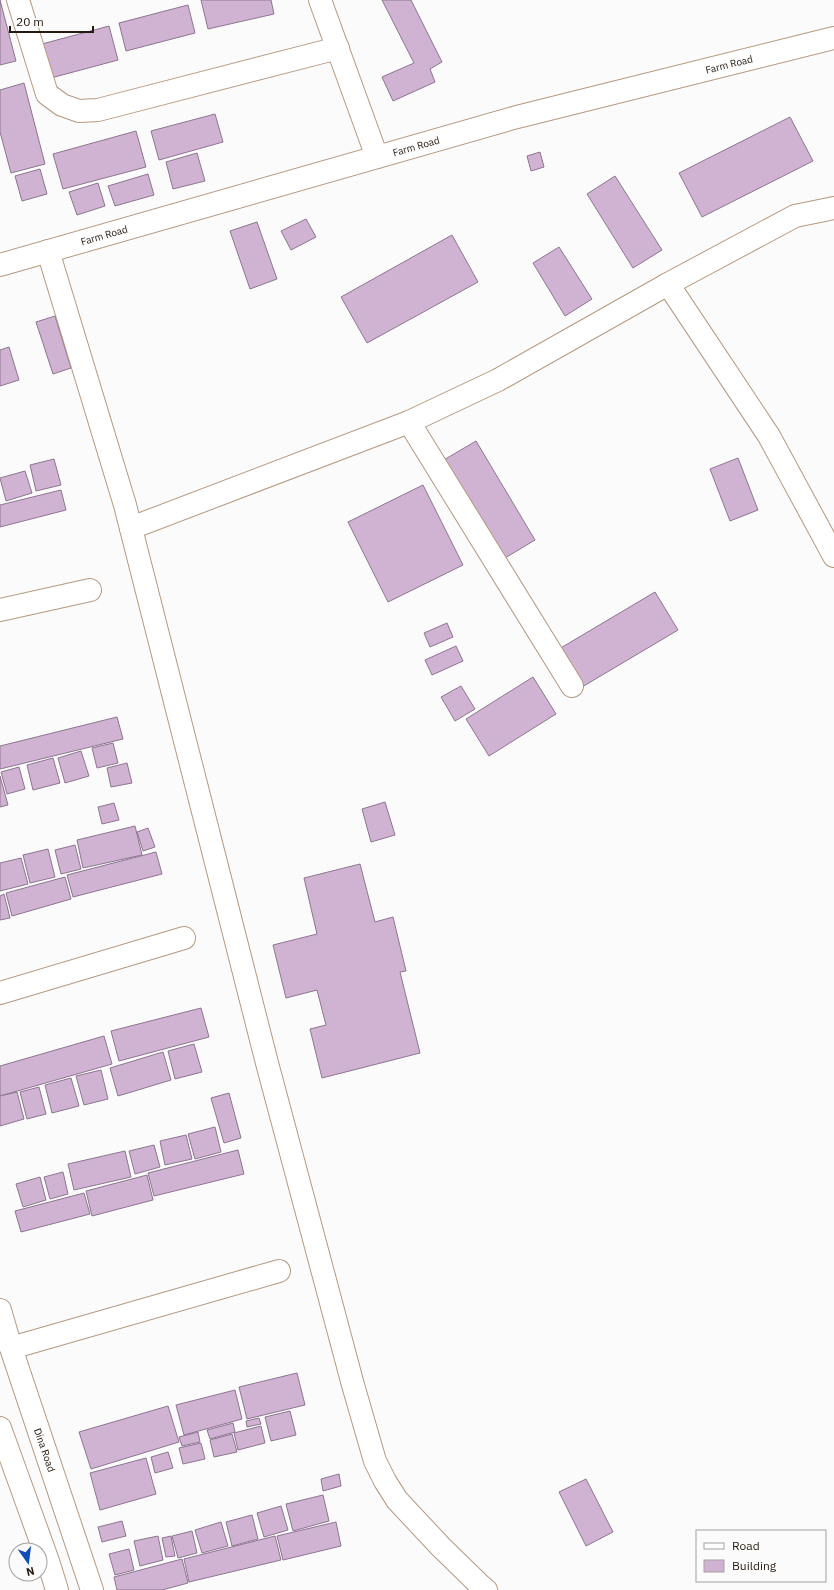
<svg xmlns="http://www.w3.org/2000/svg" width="834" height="1590" font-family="'IBM Plex Sans',sans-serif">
	<rect width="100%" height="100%" fill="#fbfbfb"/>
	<g fill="#d0b3d3" stroke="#8d7590">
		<path d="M0 0 16 61 0 65Z"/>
		<path d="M201 0H271L274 14 208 29Z"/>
		<path d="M382 0H411L442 62 430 69 435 82 393 101 382 77 414 63Z"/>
		<path d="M188 5 195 33 126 51 119 23Z"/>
		<path d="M109 26 118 60 51 78 42 44Z"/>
		<path d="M24 83 45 164 11 173 0 132V90Z"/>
		<path d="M215 114 223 142 159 160 151 131Z"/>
		<path d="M790 117 813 161 702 217 679 173Z"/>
		<path d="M136 131 146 167 63 189 53 154Z"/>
		<path d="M540 152 544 167 531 171 527 156Z"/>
		<path d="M197 153 205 181 173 189 166 162Z"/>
		<path d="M40 169 47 194 22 201 15 176Z"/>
		<path d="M148 174 154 195 115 206 108 186Z"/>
		<path d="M615 176 662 250 633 268 587 194Z"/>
		<path d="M98 183 105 206 77 215 69 192Z"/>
		<path d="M306 219 316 237 291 250 281 231Z"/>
		<path d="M257 222 277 279 250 289 230 231Z"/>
		<path d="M452 235 478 282 367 343 341 297Z"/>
		<path d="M559 247 592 299 565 316 533 263Z"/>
		<path d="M55 316 71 368 53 374 36 322Z"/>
		<path d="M9 347 19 380 0 386V350Z"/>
		<path d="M476 441 535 540 500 561 442 461Z"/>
		<path d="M738 458 758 510 730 521 710 469Z"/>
		<path d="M54 459 61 485 36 491 30 465Z"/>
		<path d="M25 471 32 493 6 501 0 478Z"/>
		<path d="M423 485 463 565 388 602 348 522Z"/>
		<path d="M61 490 66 510 0 527V505Z"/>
		<path d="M655 592 678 630 582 687 559 649Z"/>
		<path d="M447 623 453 637 430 647 424 633Z"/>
		<path d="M456 646 463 661 432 675 425 660Z"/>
		<path d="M533 677 556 714 489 756 466 719Z"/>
		<path d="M461 686 475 709 455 721 441 697Z"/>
		<path d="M117 717 123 739 0 769V746Z"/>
		<path d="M113 743 118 763 97 768 92 748Z"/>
		<path d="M81 751 89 776 65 783 58 758Z"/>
		<path d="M53 758 60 783 33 790 27 765Z"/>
		<path d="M127 763 132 783 111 787 107 768Z"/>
		<path d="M19 767 25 789 7 794 1 772Z"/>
		<path d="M0 776 8 805 0 807Z"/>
		<path d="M385 802 395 835 371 842 362 809Z"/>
		<path d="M114 803 119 820 102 824 98 807Z"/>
		<path d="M135 826 142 855 83 868 77 840Z"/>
		<path d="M148 828 155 847 143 851 137 832Z"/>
		<path d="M75 845 81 869 61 874 55 850Z"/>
		<path d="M48 849 55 877 30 883 23 855Z"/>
		<path d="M156 852 162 874 73 897 67 875Z"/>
		<path d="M21 858 28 884 0 891V863Z"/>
		<path d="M360 864 375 922 393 917 406 971 400 972 420 1053 322 1078 310 1029 326 1025 317 990 286 998 273 945 317 934 304 878Z"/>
		<path d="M65 877 71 899 12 916 6 893Z"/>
		<path d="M4 894 10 918 0 920V896Z"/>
		<path d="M201 1008 209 1037 119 1061 111 1031Z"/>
		<path d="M104 1036 112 1064 0 1096V1066Z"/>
		<path d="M194 1044 202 1072 175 1079 168 1051Z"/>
		<path d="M163 1052 171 1080 118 1096 110 1068Z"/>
		<path d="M101 1070 108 1099 84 1105 76 1076Z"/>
		<path d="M71 1078 79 1106 52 1113 45 1085Z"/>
		<path d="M39 1087 46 1114 27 1119 20 1092Z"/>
		<path d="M17 1092 24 1119 0 1126V1096Z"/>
		<path d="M229 1093 241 1138 224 1143 211 1098Z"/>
		<path d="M215 1127 221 1152 195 1159 188 1134Z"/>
		<path d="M186 1135 192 1159 165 1165 160 1141Z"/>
		<path d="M154 1145 160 1167 135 1174 129 1151Z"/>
		<path d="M238 1150 244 1174 154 1196 148 1173Z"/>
		<path d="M125 1151 131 1177 74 1190 68 1164Z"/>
		<path d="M63 1172 68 1194 50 1199 44 1177Z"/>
		<path d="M147 1175 153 1200 92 1216 86 1191Z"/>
		<path d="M40 1177 46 1200 23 1207 16 1184Z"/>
		<path d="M84 1193 90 1214 21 1232 15 1211Z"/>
		<path d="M297 1373 305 1405 247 1419 239 1387Z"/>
		<path d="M235 1390 242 1419 184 1435 176 1405Z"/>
		<path d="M168 1406 179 1442 91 1469 79 1432Z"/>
		<path d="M290 1411 296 1435 271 1441 265 1417Z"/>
		<path d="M259 1418 261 1424 247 1427 246 1421Z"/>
		<path d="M233 1423 235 1432 210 1439 207 1430Z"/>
		<path d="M261 1426 265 1443 238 1450 234 1433Z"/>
		<path d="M198 1432 200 1442 182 1446 179 1437Z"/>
		<path d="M232 1434 237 1452 214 1457 210 1440Z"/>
		<path d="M201 1443 205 1459 183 1464 179 1448Z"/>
		<path d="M168 1452 173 1468 155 1473 151 1457Z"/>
		<path d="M146 1458 156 1494 100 1510 90 1473Z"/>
		<path d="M339 1474 341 1486 323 1491 321 1479Z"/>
		<path d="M586 1479 613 1532 586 1546 559 1492Z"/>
		<path d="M323 1495 329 1521 293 1531 286 1504Z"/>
		<path d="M281 1506 288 1530 264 1537 257 1513Z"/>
		<path d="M252 1515 258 1539 232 1546 226 1522Z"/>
		<path d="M122 1521 126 1536 102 1542 98 1527Z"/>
		<path d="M221 1522 228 1546 202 1553 195 1530Z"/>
		<path d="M336 1522 341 1546 283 1560 277 1536Z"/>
		<path d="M192 1531 197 1553 178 1558 172 1536Z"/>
		<path d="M158 1536 163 1560 140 1566 134 1541Z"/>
		<path d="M171 1536 175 1556 166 1557 162 1538Z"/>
		<path d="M275 1536 281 1560 189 1582 184 1559Z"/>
		<path d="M129 1549 134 1570 115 1575 109 1554Z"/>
		<path d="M182 1559 188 1583 162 1590H117L114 1577Z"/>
	</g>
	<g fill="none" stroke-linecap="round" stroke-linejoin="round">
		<g stroke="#b5997f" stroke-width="24">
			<g id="minor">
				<path d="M18 0 47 94 62 105 79 111 98 110 338 48"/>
				<path d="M320 0 377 157"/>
				<path d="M48 251 125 505 267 1063 353 1385 375 1461 385 1481 397 1500 440 1546 481 1586 486 1590"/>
				<path d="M0 265 517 117 834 38"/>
				<path d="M668 284 769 436 834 556"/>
				<path d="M409 422 572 686"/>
				<path d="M131 528 409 422 498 380 668 284 795 216 834 208"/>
				<path d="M0 610 90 590"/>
				<path d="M0 993 184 938"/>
				<path d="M0 1310 11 1348 92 1590"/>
				<path d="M11 1348 279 1271"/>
				<path d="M0 1428 48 1561 57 1590"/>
			</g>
		</g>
		<use href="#minor" stroke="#fff" stroke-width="22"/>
	</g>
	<g text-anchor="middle" stroke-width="3" stroke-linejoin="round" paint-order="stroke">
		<g font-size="10" fill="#251a10" stroke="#fbfbfb">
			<text transform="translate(729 64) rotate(-14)" y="4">Farm Road</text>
			<text transform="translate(416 146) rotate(-16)" y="4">Farm Road</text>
			<text transform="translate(104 235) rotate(-16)" y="4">Farm Road</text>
			<text transform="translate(45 1450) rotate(71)" y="4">Dina Road</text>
		</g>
	</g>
	<rect x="696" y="1530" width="130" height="52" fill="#fbfbfb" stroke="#a5a19d"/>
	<rect x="704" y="1543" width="20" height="6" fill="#ffffff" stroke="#a5a19d"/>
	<text x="732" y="1550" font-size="12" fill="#251a10">Road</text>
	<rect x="704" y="1560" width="20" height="12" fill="#d0b3d3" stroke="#a5a19d"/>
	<text x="732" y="1570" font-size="12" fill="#251a10">Building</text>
	<g transform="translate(28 1562) rotate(166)"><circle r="19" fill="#fbfbfb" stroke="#a5a19d"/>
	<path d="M0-3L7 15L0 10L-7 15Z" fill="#0e4cb7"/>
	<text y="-6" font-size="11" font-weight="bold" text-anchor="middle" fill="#251a10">N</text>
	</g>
	<path d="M10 26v6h83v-6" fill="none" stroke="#251a10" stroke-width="2"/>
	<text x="16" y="26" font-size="12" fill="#251a10" stroke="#fbfbfb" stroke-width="3" paint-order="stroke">20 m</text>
</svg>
